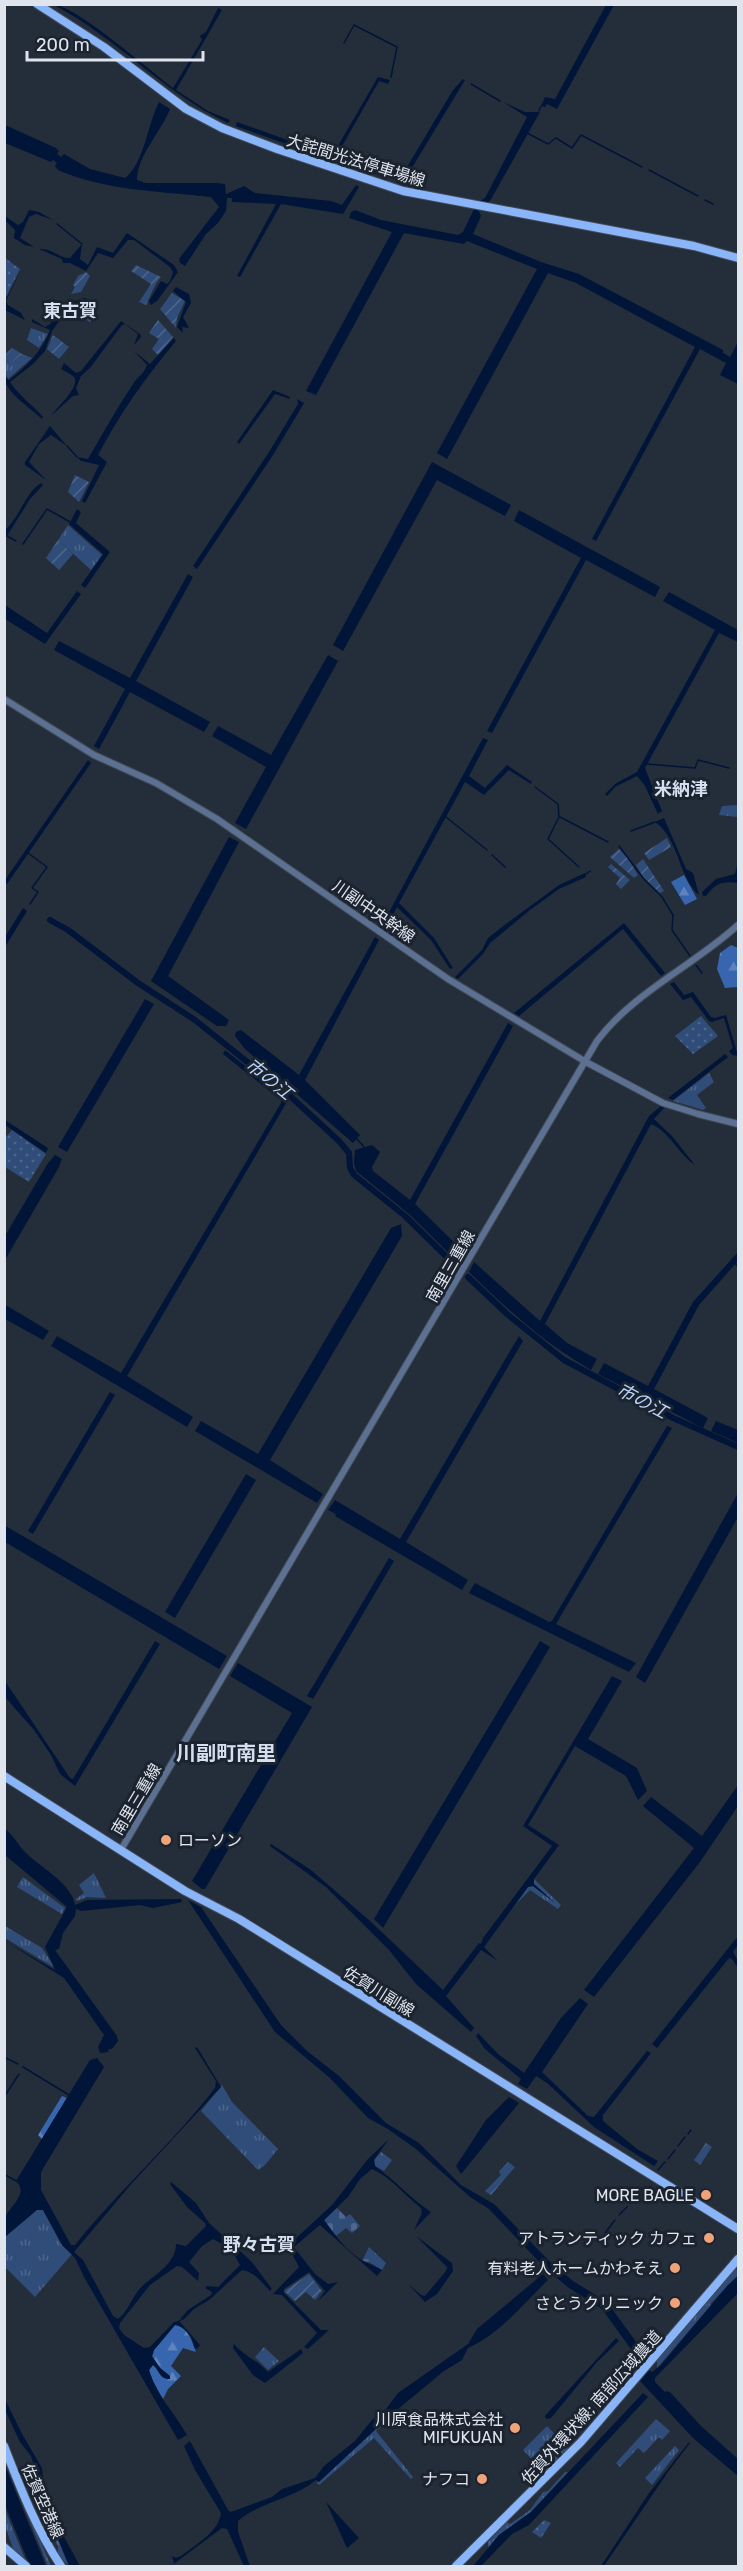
<svg xmlns="http://www.w3.org/2000/svg" width="743" height="2571" font-family="Rubik,'Noto Sans JP',sans-serif">
	<defs>
		<pattern id="grass-tufts" width="24" height="20" patternUnits="userSpaceOnUse" patternTransform="scale(1.5)"><rect width="24" height="20" fill="#304d79"/><path d="M3 7l-1-3M5 7V3M7 7l1-3M15 17l-1-3M17 17v-4M19 17l1-3" fill="none" stroke="#4e668c"/></pattern>
		<pattern id="forest-firs" width="22" height="20" patternUnits="userSpaceOnUse" patternTransform="scale(1.5)"><rect width="22" height="20" fill="#3766af"/><path d="M5 1l3.5 6h-7zM16 11l3.5 6h-7z" fill="#5d83be"/></pattern>
		<pattern id="cemetery-stones" width="16" height="16" patternUnits="userSpaceOnUse" patternTransform="scale(1.5)"><rect width="16" height="16" fill="#304d79"/><path d="M2 7V4a2 2 0 0 1 4 0v3zM10 15v-3a2 2 0 0 1 4 0v3z" fill="#4e668c"/></pattern>
		<pattern id="park-dots" width="8" height="8" patternUnits="userSpaceOnUse" patternTransform="scale(1.5)"><rect width="8" height="8" fill="#304d79"/><path d="M2 2h.1M6 6h.1" fill="none" stroke="#4e668c" stroke-width="1.8" stroke-linecap="round"/></pattern>
		<pattern id="garden-furrows" width="10" height="10" patternUnits="userSpaceOnUse" patternTransform="scale(1.5)"><rect width="10" height="10" fill="#304d79"/><path d="M-1 1l2-2M0 10L10 0M9 11l2-2" fill="none" stroke="#4e668c"/></pattern>
	</defs>
	<rect width="100%" height="100%" fill="#242d3a"/>
	<g fill="url(#grass-tufts)">
		<path d="M31 328 48 334 39 348 27 340Z"/>
		<path d="M22 354 32 358 8 379 5 372 4 359 10 364Z"/>
		<path d="M68 525 102 555 91 570 58 540Z"/>
		<path d="M738 805V817L719 815 722 806Z"/>
		<path d="M709 1073 714 1082 697 1095 706 1108 703 1110 673 1101Z"/>
		<path d="M94 1873 106 1898 87 1897 77 1901 76 1899 84 1893 79 1885Z"/>
		<path d="M23 1877 65 1908 62 1914 17 1887Z"/>
		<path d="M534 1879 561 1905 558 1909 530 1890 515 1905 528 1887 533 1886 555 1903 534 1884Z"/>
		<path d="M5 1926 42 1948 55 1968 5 1938Z"/>
		<path d="M222 2085 232 2102 278 2149 265 2165 258 2170 201 2111Z"/>
		<path d="M381 2152 392 2160 384 2171 375 2166 374 2160Z"/>
		<path d="M37 2209 43 2210 62 2245 72 2254 35 2297 5 2267 4 2237Z"/>
		<path d="M708 2301 711 2305 657 2368V2360Z"/>
		<path d="M264 2347 279 2361 268 2370 255 2357Z"/>
		<path d="M392 2414V2417L376 2431 413 2477 411 2479 374 2438 319 2485 317 2483Z"/>
		<path d="M656 2419 670 2431 662 2440 659 2437 644 2453 638 2448 620 2467 616 2463Z"/>
		<path d="M547 2426 569 2449 545 2473 523 2450Z"/>
		<path d="M675 2446 679 2450 652 2485 645 2478Z"/>
		<path d="M4 2454 51 2566H48L5 2462Z"/>
		<path d="M565 2472H568L531 2512 499 2535 488 2548V2542L507 2522 510 2524 530 2510 543 2492 548 2491Z"/>
		<path d="M5 2510 28 2566H19L5 2526Z"/>
		<path d="M56 2534 69 2566 58 2555V2546L52 2537Z"/>
	</g>
	<g fill="url(#forest-firs)">
		<path d="M684 875 697 899 685 905 671 882Z"/>
		<path d="M731 945 738 948V987L725 988 717 969 720 953Z"/>
		<path d="M62 2096 67 2098 42 2139 38 2135Z"/>
		<path d="M175 2325C188 2327 192 2341 196 2352L183 2348 171 2366 181 2376 168 2389 163 2399 153 2381 149 2370 153 2365 170 2376 160 2368 152 2357 154 2350Z"/>
	</g>
	<g fill="url(#cemetery-stones)">
		<path d="M337 2208 346 2217 350 2214 360 2226 352 2233 346 2228 336 2236 324 2220Z"/>
		<path d="M369 2247 386 2263 382 2270 369 2262 362 2261Z"/>
	</g>
	<g fill="url(#park-dots)">
		<path d="M5 258 20 269 5 299Z"/>
		<path d="M701 1016 718 1036 693 1054 675 1036Z"/>
		<path d="M12 1130 46 1154 29 1182 5 1167V1138Z"/>
		<path d="M544 2520 551 2523 541 2538 532 2532Z"/>
	</g>
	<g fill="url(#garden-furrows)">
		<path d="M136 265 161 277C154 285 151 295 146 305L139 302 151 284 131 271Z"/>
		<path d="M86 272 90 276 81 292 71 294 75 287 73 285 78 276Z"/>
		<path d="M172 293 185 301 177 318 176 328 160 309Z"/>
		<path d="M84 305 97 309 90 322 78 315Z"/>
		<path d="M158 320 173 337 158 355 152 349 159 339 149 333Z"/>
		<path d="M53 335 69 347 59 359 47 349Z"/>
		<path d="M12 348 22 354 10 364 5 359V355Z"/>
		<path d="M75 475 89 482 79 502 68 492Z"/>
		<path d="M58 540 73 554 59 570 46 558Z"/>
		<path d="M667 838 671 847 649 860 644 853Z"/>
		<path d="M619 849 627 857 638 875 634 878 610 857Z"/>
		<path d="M643 859 664 891 660 893 643 877 636 865Z"/>
		<path d="M611 864 630 880 621 889 616 884 620 878 608 867Z"/>
		<path d="M706 2143 712 2147 700 2165 694 2160Z"/>
		<path d="M508 2162 515 2167 491 2195 485 2191 501 2175 499 2172Z"/>
		<path d="M736 2268 738 2275 710 2304 708 2301Z"/>
		<path d="M309 2274 322 2291 315 2300 306 2292 295 2301 284 2291Z"/>
	</g>
	<g fill="#011539">
		<path d="M54 5C74 4 153 73 173 88L202 40 200 36 206 32 218 8 222 10 176 90 208 111 230 120 228 123C164 93 117 38 54 5Z"/>
		<path d="M606 5H614L557 109 547 104 545 107 541 106 545 97 555 99Z"/>
		<path d="M378 77 390 80 388 84 379 81 341 148 337 162 236 126 237 122 326 154 335 151Z"/>
		<path d="M463 79 465 80 410 171 401 180 371 173V171L398 177 404 172 453 90Z"/>
		<path d="M159 102 170 109C161 132 137 156 137 180L146 183H216L225 184 226 194 244 186 255 193 331 201 342 205 356 185 359 187 343 214 281 204 240 277 237 276 276 204 232 202V198H227L226 211 218 223 206 234 185 266 180 263 179 259 219 207 211 197C158 191 107 191 58 170L55 166 57 163 53 160 51 162 5 143V125L56 148 59 151 57 154 61 157 64 154 90 169 125 178C144 164 148 123 159 102Z"/>
		<path d="M503 102 525 112H540L490 201 482 204 477 203 485 198 527 117Z"/>
		<path d="M474 209 479 211 481 216 473 234 541 262 579 274 723 350V353L730 357 738 342V384L720 375 726 363 700 349 596 541 592 539 695 347 576 283 548 273 447 459 437 453 537 269 467 241 464 244 404 233 316 395 306 391 392 232 349 218 351 212 355 210 381 220 458 235 463 232Z"/>
		<path d="M29 210 39 212 53 220 36 214 29 217 20 238 34 247 25 245 14 238 15 230 5 220V216L18 225 23 222Z"/>
		<path d="M127 233 174 265 178 272 157 301 151 305 149 301 161 281 167 284 170 281 173 272 170 267 134 240H128L113 258 98 253 86 271 70 263H63L62 259 39 249C54 248 59 259 70 258L82 244 80 259 88 265 97 247 113 253Z"/>
		<path d="M21 270 6 301 8 305 21 313 25 320 5 310V301Z"/>
		<path d="M176 287 189 294 191 303 183 317 189 328 182 327 183 333 177 327 186 302 173 291Z"/>
		<path d="M85 298 94 302 90 304 79 302 68 309 52 331 45 351 33 364 10 382C19 396 32 404 43 417L42 419C31 408 4 392 5 377L9 380C27 366 42 351 50 330L32 322V319L45 327 50 324 65 304Z"/>
		<path d="M121 321 140 334 141 337 134 345 138 334 125 324 122 325 90 368 81 376 76 388 79 395 73 396 52 415C57 407 81 386 74 377 71 374 64 371 61 369L64 363 76 373 81 371Z"/>
		<path d="M174 338 176 341C145 378 121 412 98 455L107 462 85 503 82 501 99 465 81 461 77 457 88 459C103 433 117 408 133 384 137 377 145 373 147 365L134 351 150 364Z"/>
		<path d="M273 390 290 397V399L275 394 239 444 237 442Z"/>
		<path d="M297 399 304 403 273 455 197 569 193 566 269 452 298 404Z"/>
		<path d="M50 426 67 446 51 435 39 444 29 462 46 480 25 465V462Z"/>
		<path d="M432 462 511 505 505 516 437 480 343 651 333 645Z"/>
		<path d="M41 483 43 485 30 499 7 536 5 535V530C20 517 25 493 41 483Z"/>
		<path d="M77 509 81 512 76 523 110 552 85 588 81 585 103 554 69 524Z"/>
		<path d="M519 510 660 587 655 597 586 560 492 733 487 731 581 558 514 521Z"/>
		<path d="M188 574 193 577 136 681 210 722 204 732 130 692 99 749 94 746 125 689 54 650 59 641 130 678Z"/>
		<path d="M77 591 81 594 45 644 5 619V605L47 633Z"/>
		<path d="M669 592 738 630V642L719 633 645 768 662 811 658 814 645 786 637 776 615 787 607 796 605 794 615 784 637 772 715 630 663 601Z"/>
		<path d="M328 655 338 661 246 829 235 823 266 767 212 736 218 726 271 755Z"/>
		<path d="M483 738 488 740 469 776 485 788 507 765 532 782 531 784 509 770 484 795 465 782 399 903 434 938 453 968 450 969 431 940 397 907 385 930 381 927Z"/>
		<path d="M88 760 91 763 7 884 5 883V880Z"/>
		<path d="M664 818 686 869 693 873 699 895C678 877 679 838 655 822Z"/>
		<path d="M229 837 239 842 168 976 229 1020 226 1026H217L151 981Z"/>
		<path d="M738 861V883C722 881 716 883 706 896H703L702 892 716 879 735 874Z"/>
		<path d="M585 873 586 877 559 889 530 910 490 943 483 954 458 979 455 977 482 950 488 938 502 927 559 885Z"/>
		<path d="M23 908 27 911 5 947V937Z"/>
		<path d="M624 923 665 973 661 976 623 929 519 1016 514 1013Z"/>
		<path d="M375 937 379 940 305 1080 360 1135 353 1143 245 1049 235 1036 236 1032 241 1030 299 1075Z"/>
		<path d="M674 982 684 995 693 992 711 1017 715 1018 726 1015 738 1056 732 1055 729 1051 733 1048 724 1018 712 1022 709 1021 691 997 683 1000 670 984Z"/>
		<path d="M145 999 154 1004 67 1152 58 1147Z"/>
		<path d="M508 1023 513 1026 415 1204 465 1253 459 1263 409 1214 356 1171 354 1163 355 1150 372 1145 380 1152 372 1167 373 1171 410 1200Z"/>
		<path d="M225 1050 288 1100 127 1376 193 1417 187 1427 51 1346 57 1336 121 1373 281 1103V1100L223 1054Z"/>
		<path d="M725 1054 728 1057 673 1100 668 1098Z"/>
		<path d="M661 1106 664 1108 654 1119 672 1136 695 1165C679 1155 669 1131 651 1124L545 1324 567 1343 597 1359 591 1370C543 1342 508 1310 469 1272L474 1262 540 1321 649 1116Z"/>
		<path d="M5 1120 48 1148 46 1153 5 1125Z"/>
		<path d="M55 1155 62 1159 59 1167 5 1260V1236L48 1163Z"/>
		<path d="M401 1224 402 1236 270 1460 323 1494 317 1503 195 1431 201 1421 258 1454 391 1228Z"/>
		<path d="M738 1252V1261L699 1305 654 1389 708 1418 703 1428 598 1374 604 1363 648 1386 693 1302Z"/>
		<path d="M4 1304 49 1331 43 1340 5 1319Z"/>
		<path d="M519 1336 523 1341 406 1542 468 1580 462 1590 335 1516 336 1514 328 1510 335 1500 400 1539Z"/>
		<path d="M110 1392 115 1395 33 1534 28 1531Z"/>
		<path d="M716 1421 738 1430V1443L711 1431Z"/>
		<path d="M667 1426 672 1428 556 1624 636 1663 629 1672 469 1593 475 1583 549 1622 552 1621Z"/>
		<path d="M246 1474 256 1480 175 1618 165 1612Z"/>
		<path d="M738 1493V1517L645 1683 636 1677Z"/>
		<path d="M4 1525 227 1656 219 1669 5 1542Z"/>
		<path d="M389 1558 394 1561 313 1699 307 1696Z"/>
		<path d="M155 1641 160 1644 75 1786 60 1774 51 1755 34 1730 5 1697V1681L70 1778 73 1779Z"/>
		<path d="M540 1641 550 1647 383 1928 374 1919Z"/>
		<path d="M238 1663 312 1707 205 1889H202L192 1881 292 1713 230 1676Z"/>
		<path d="M612 1676 622 1681 588 1739 637 1768 647 1791 638 1800 626 1776 575 1746 528 1825 559 1845 534 1879V1884L555 1903 533 1886 528 1887 484 1947 498 1961 481 1950 446 1996 474 2028 471 2032 416 1984 389 1950 326 1887 270 1846 271 1844 311 1870 370 1921 443 1990 479 1943 481 1944 483 1938 552 1846 523 1826Z"/>
		<path d="M738 1785V1806L700 1862 594 1997 584 1990 694 1848 643 1806 651 1797 702 1836Z"/>
		<path d="M5 1829C13 1835 17 1843 24 1851 38 1866 72 1883 75 1905L87 1900 181 1899 182 1902 153 1908 140 1905 81 1911 76 1909 75 1916 63 1933 59 1949 55 1950 117 2036 118 2041 112 2049H109L108 2052 100 2053 98 2047 104 2035 64 1978 5 1941 55 1970 45 1947 67 1907 5 1855Z"/>
		<path d="M188 1900 201 1907 281 2025 307 2051 339 2076 386 2123 419 2143 461 2185 494 2204 549 2261 573 2281 607 2302 642 2350 645 2361 637 2370 633 2352 602 2309 569 2288 545 2268 489 2209 470 2197 416 2149 388 2129 368 2118 330 2078 275 2032Z"/>
		<path d="M738 1936V1945L733 1952 738 1961V1968L732 1959 729 1958 657 2048 652 2044Z"/>
		<path d="M580 1998 588 2004 542 2072 588 2116 594 2117 647 2051 651 2053 603 2115V2121L637 2149 658 2161 654 2166 594 2127 547 2083 536 2076 527 2089 518 2084 521 2079 485 2049 476 2036 478 2033 498 2054 524 2073 561 2018Z"/>
		<path d="M197 2047 221 2087 133 2182 74 2252 83 2260 113 2316 118 2319C128 2311 130 2302 137 2292 148 2277 176 2267 176 2244L186 2246 206 2226 205 2223 187 2207 170 2184 171 2182 196 2203 209 2223 252 2262 272 2289 270 2291C261 2282 255 2272 242 2270L209 2300 194 2309 183 2320 181 2318 188 2310 211 2295 212 2292 205 2288 207 2286 218 2287 240 2265 231 2249 213 2239 202 2246 189 2262 199 2273 198 2281 182 2267 177 2266 150 2285 120 2323 119 2328 124 2335 144 2348 150 2347 174 2322 179 2321 200 2345 197 2349 194 2347C194 2338 184 2326 175 2325L154 2350 152 2356 160 2368 170 2376V2379C159 2379 160 2371 153 2365L149 2370C156 2395 175 2413 187 2435L178 2440 84 2277 75 2258 62 2245 43 2210H37L5 2237C5 2232 4 2226 4 2221 8 2206 30 2195 16 2181L90 2060 97 2058 104 2067 41 2172V2190L71 2245H75C119 2190 172 2144 215 2088L216 2081 195 2048Z"/>
		<path d="M509 2097 519 2103 461 2174 456 2166 486 2120Z"/>
		<path d="M389 2139 374 2160 375 2166C395 2180 410 2198 431 2212L414 2230 422 2213 421 2208C405 2196 391 2177 372 2169L360 2179 348 2197 324 2220C334 2234 346 2250 360 2259 366 2263 375 2266 382 2270L377 2276 320 2225 294 2247 315 2274 328 2284 338 2282 318 2301 325 2291 309 2272 284 2289V2293L321 2330H329L308 2349 304 2347 317 2333 282 2295 273 2294 299 2267 289 2248 293 2241 332 2205 368 2159Z"/>
		<path d="M416 2236 452 2263 453 2271 437 2294 425 2302 408 2284 421 2295 425 2296 446 2271 447 2267Z"/>
		<path d="M543 2274 548 2280C524 2303 499 2335 468 2348L462 2360 444 2371 392 2414 319 2482 316 2480C295 2498 260 2502 238 2521V2532L250 2566H244L227 2529 222 2528 171 2566 174 2563 172 2556 176 2558 181 2556C195 2545 219 2532 221 2513L195 2470 184 2446 190 2441 228 2510 231 2512 272 2497 282 2489 315 2478 324 2466 355 2441 372 2420 386 2409 398 2393 468 2344 477 2329Z"/>
		<path d="M738 2276V2293L655 2378V2382L665 2392 667 2391 671 2393 700 2425 738 2459V2476L693 2438 640 2381 649 2370 652 2372 661 2365 728 2285Z"/>
		<path d="M616 2338 619 2341 597 2362 551 2418 546 2419 545 2416 552 2408Z"/>
		<path d="M234 2344C244 2356 257 2360 268 2372L301 2349 303 2353 265 2383 253 2375 233 2348Z"/>
		<path d="M643 2393 648 2397 529 2525 512 2534 481 2566H473L499 2535 531 2512Z"/>
		<path d="M4 2397 22 2434 42 2468 44 2485 58 2526 80 2566H69L56 2534 57 2528 47 2511 31 2456 20 2442 6 2412Z"/>
		<path d="M689 2442 690 2443 668 2472 604 2566H601L649 2493Z"/>
		<path d="M4 2463 46 2566H30L5 2505Z"/>
		<path d="M326 2502 359 2538 347 2548Z"/>
	</g>
	<g fill="none" stroke-linecap="round" stroke-linejoin="round">
		<g stroke="#011539" stroke-width="1.5">
			<path d="M344 43 354 25 397 47 391 77"/>
			<path d="M471 84 500 101"/>
			<path d="M539 111 541 106"/>
			<path d="M527 133 548 144 556 138 572 148 581 135 642 167"/>
			<path d="M649 170 698 196"/>
			<path d="M705 200 713 204"/>
			<path d="M57 224 82 244"/>
			<path d="M67 446 77 457"/>
			<path d="M7 536 16 541"/>
			<path d="M23 544 47 509 70 522"/>
			<path d="M647 764 695 768 698 760 729 768"/>
			<path d="M535 787 558 804 559 817 548 839 579 867"/>
			<path d="M446 817 487 850"/>
			<path d="M560 817 608 842"/>
			<path d="M631 831 655 822"/>
			<path d="M619 846 643 878 662 897 673 915 672 930 690 956"/>
			<path d="M28 853 47 867 32 888 38 892 30 904"/>
			<path d="M492 855 505 867"/>
			<path d="M585 875 590 871"/>
			<path d="M696 965 702 973"/>
			<path d="M357 1139 364 1147"/>
			<path d="M736 1264 738 1267"/>
			<path d="M4 2057 18 2064"/>
			<path d="M23 2067 69 2095"/>
			<path d="M4 2097 19 2074"/>
			<path d="M688 2134 691 2130"/>
			<path d="M678 2146 685 2137"/>
			<path d="M668 2159 675 2150"/>
			<path d="M658 2170 665 2162"/>
			<path d="M4 2174 16 2181"/>
			<path d="M630 2202 641 2189"/>
			<path d="M619 2215 627 2207"/>
			<path d="M605 2233 615 2220"/>
			<path d="M179 2321 182 2319"/>
		</g>
		<g stroke="#011539" stroke-width="6">
			<path d="M50 920 68 930 138 983 195 1020 290 1096 339 1141 349 1153 350 1168 354 1175 405 1216 457 1267"/>
			<path d="M468 1277 507 1314 564 1360 673 1418 738 1447"/>
		</g>
		<g stroke="#424a57" stroke-width="8">
			<g id="minor">
				<path d="M4 699 94 755 156 783 217 819 448 979 586 1062 663 1103 698 1114 738 1124"/>
				<path d="M122 1848 597 1041C634 992 693 966 738 925"/>
			</g>
		</g>
		<g stroke="#424a57" stroke-width="10">
			<g id="major">
				<path d="M37 4 104 47 186 109 222 128 277 149 403 191 694 246 738 258"/>
				<path d="M4 1776 185 1891 239 1919 738 2229"/>
				<path d="M4 2446C20 2487 36 2529 61 2566"/>
				<path d="M4 2547 26 2566"/>
				<path d="M456 2566 581 2442 738 2259"/>
			</g>
		</g>
		<use href="#minor" stroke="#5c7192" stroke-width="6"/>
		<use href="#major" stroke="#8ab5f8" stroke-width="8"/>
	</g>
	<g fill="#f0a279" stroke="#1b232f" stroke-width="2">
		<circle cx="166" cy="1840" r="6"/>
		<circle cx="706" cy="2195" r="6"/>
		<circle cx="709" cy="2238" r="6"/>
		<circle cx="675" cy="2268" r="6"/>
		<circle cx="675" cy="2303" r="6"/>
		<circle cx="515" cy="2428" r="6"/>
		<circle cx="482" cy="2479" r="6"/>
	</g>
	<g text-anchor="middle" stroke-width="6" stroke-linejoin="round" paint-order="stroke">
		<g font-size="16" fill="#dfe4ed" stroke="#1b232f">
			<text transform="translate(356 160) rotate(17)" y="6">大詫間光法停車場線</text>
			<text transform="translate(374 911) rotate(35)" y="6">川副中央幹線</text>
			<text transform="translate(450 1266) rotate(-60)" y="6">南里三重線</text>
			<text transform="translate(136 1799) rotate(-59)" y="6">南里三重線</text>
			<text transform="translate(379 1991) rotate(32)" y="6">佐賀川副線</text>
			<text transform="translate(591 2407) rotate(-48)" y="6">佐賀外環状線; 南部広域農道</text>
			<text transform="translate(43 2501) rotate(66)" y="6">佐賀空港線</text>
		</g>
		<g font-size="16" fill="#dfe4ed" stroke="#1b232f" text-anchor="end">
			<text x="178" y="1846" text-anchor="start">ローソン</text>
			<text x="694" y="2201">MORE BAGLE</text>
			<text x="697" y="2244">アトランティック カフェ</text>
			<text x="663" y="2274">有料老人ホームかわそえ</text>
			<text x="663" y="2309">さとうクリニック</text>
			<text x="503" y="2425">川原食品株式会社<tspan x="503" dy="18">MIFUKUAN</tspan></text>
			<text x="470" y="2485">ナフコ</text>
		</g>
		<g font-size="18" font-weight="bold" fill="#d4dff0" stroke="#1b232f">
			<text x="70" y="317">東古賀</text>
			<text x="681" y="795">米納津</text>
			<text x="259" y="2251">野々古賀</text>
		</g>
		<g font-size="18" font-style="italic" fill="#bad4fc" stroke="#1b232f">
			<text transform="translate(269 1079) rotate(39)" y="6">市の江</text>
			<text transform="translate(642 1401) rotate(28)" y="6">市の江</text>
		</g>
		<g font-size="20" font-weight="bold" fill="#d4dff0" stroke="#1b232f">
			<text x="226" y="1760">川副町南里</text>
		</g>
	</g>
	<rect width="743" height="2571" fill="none" stroke="#dfe4ed" stroke-width="12"/>
	<path d="M27 51v9h176v-9" fill="none" stroke="#dfe4ed" stroke-width="3"/>
	<text x="36" y="51" font-size="18" fill="#dfe4ed" stroke="#1b232f" stroke-width="4.5" paint-order="stroke">200 m</text>
</svg>
